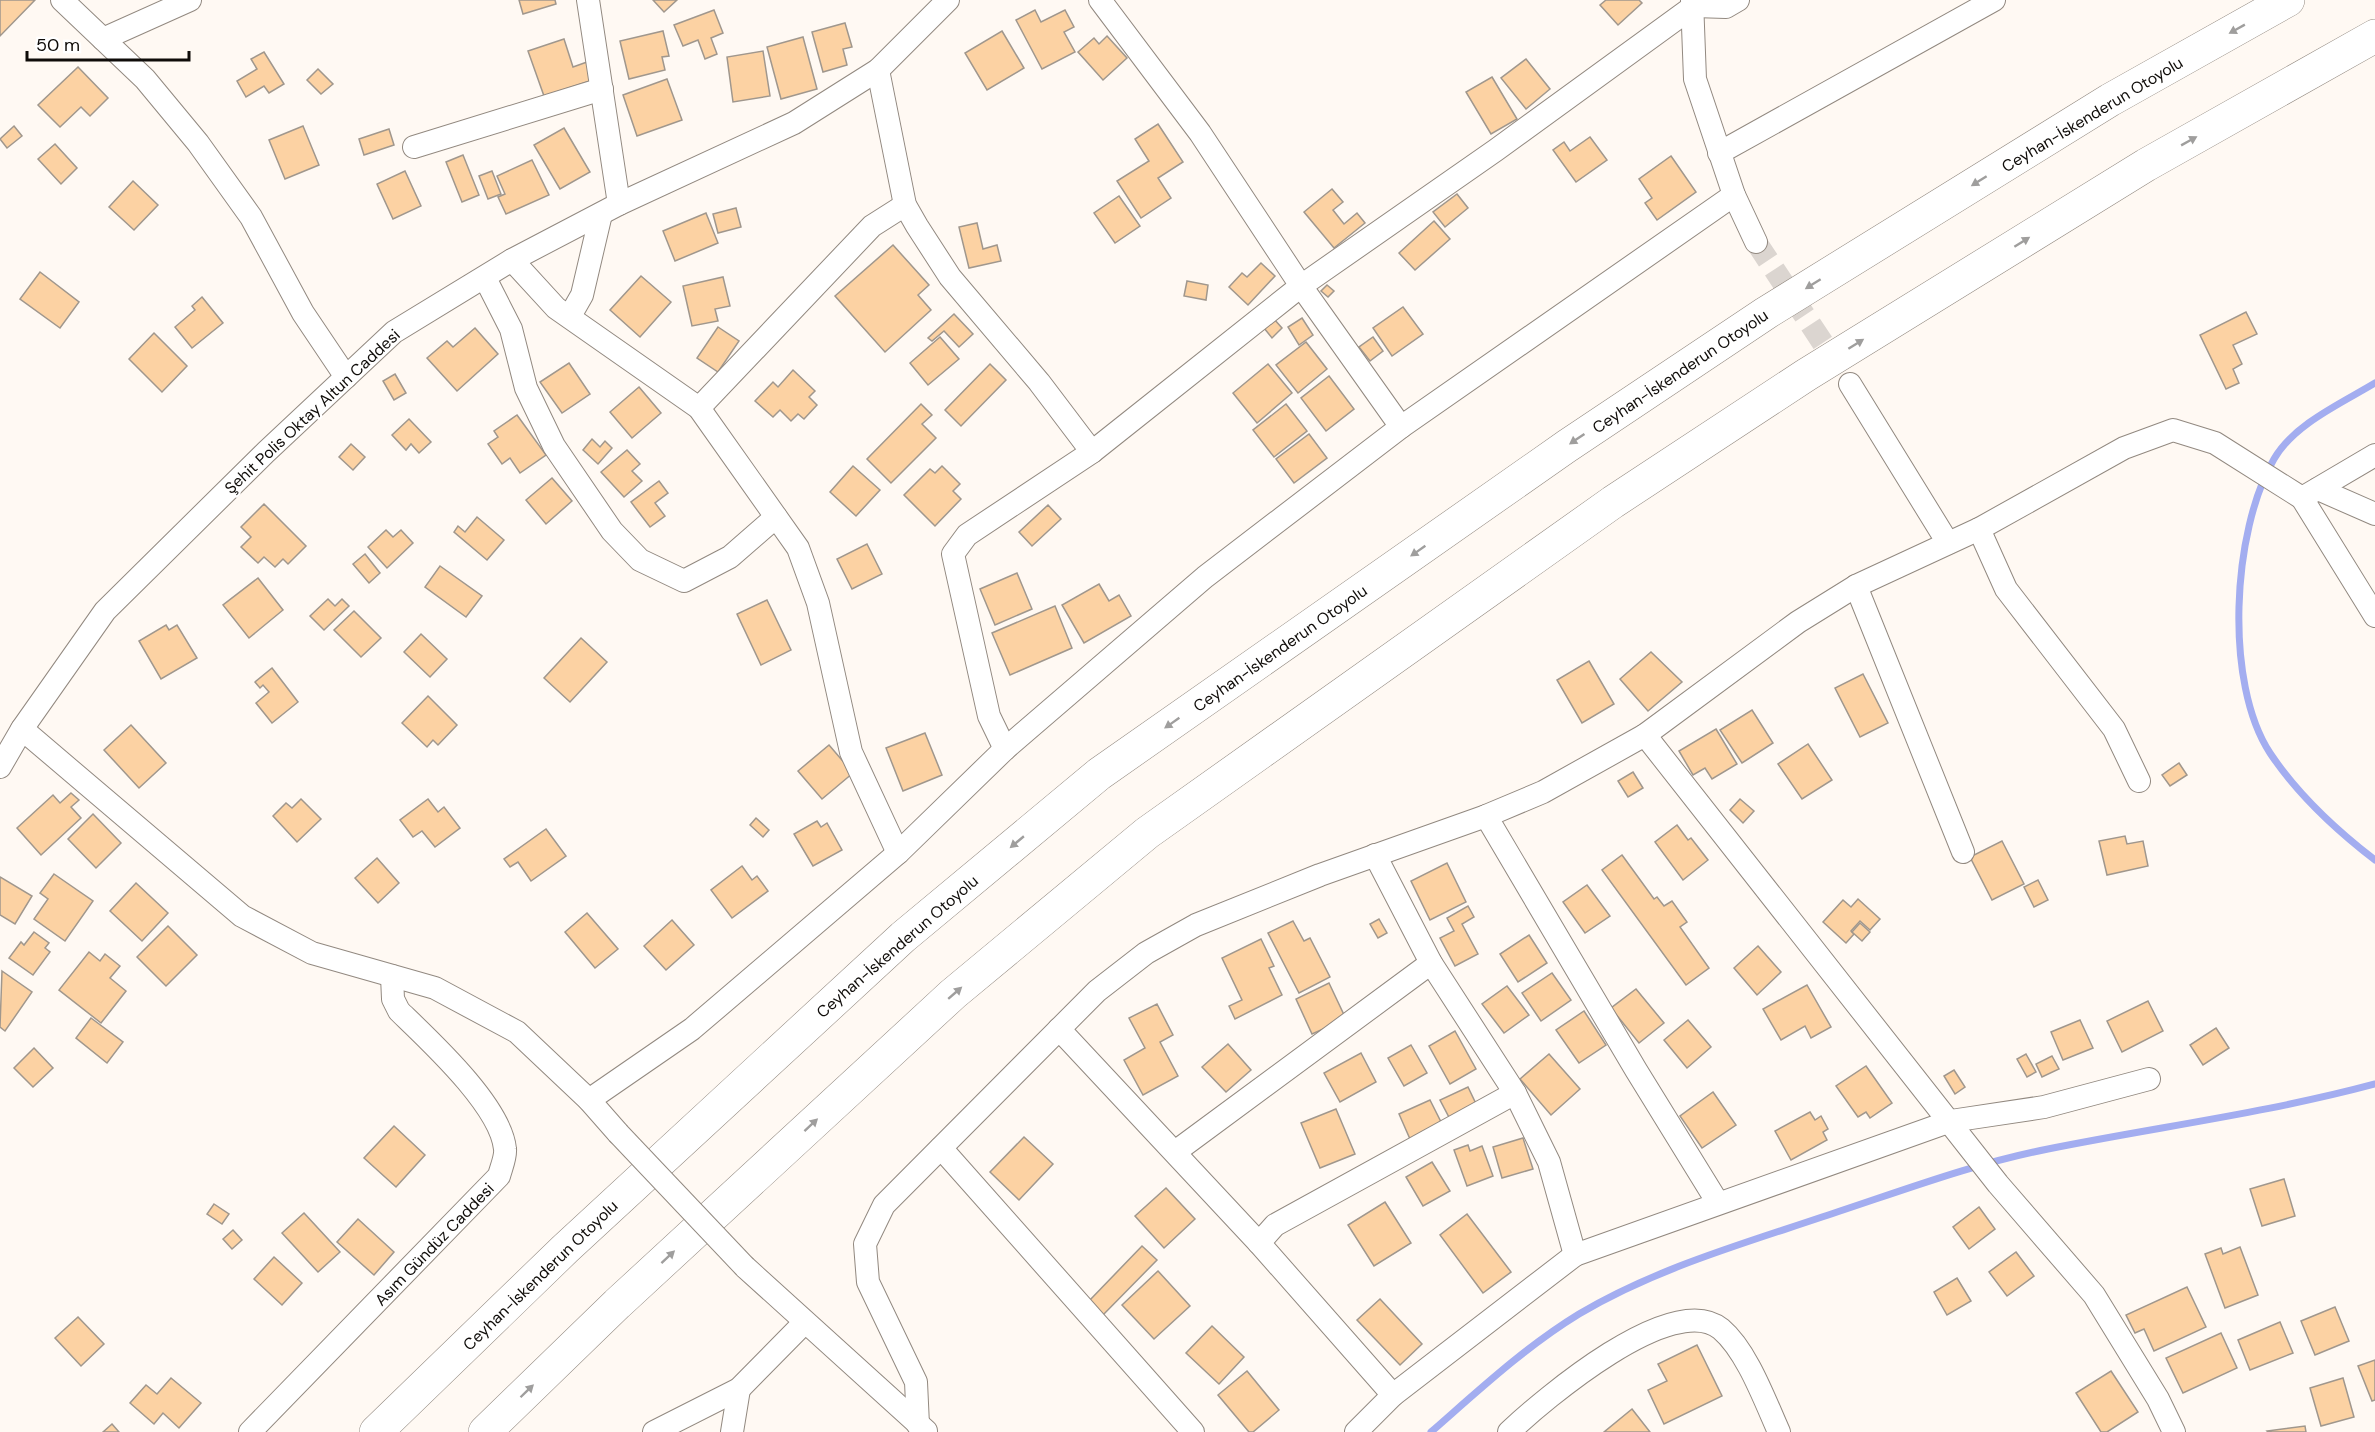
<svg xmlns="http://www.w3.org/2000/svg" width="2375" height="1432" font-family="'DM Sans',sans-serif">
	<rect width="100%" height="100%" fill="#fff9f3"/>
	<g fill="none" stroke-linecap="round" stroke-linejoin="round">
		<g stroke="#a3adf0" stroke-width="7">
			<path d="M2375 383C2342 403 2294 424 2274 459 2232 531 2224 683 2270 753 2298 795 2336 830 2375 860"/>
			<path d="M1431 1432C1478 1391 1525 1347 1579 1314 1655 1269 1739 1245 1822 1217 1896 1193 1971 1164 2048 1149 2157 1127 2267 1113 2375 1084"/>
		</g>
	</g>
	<g fill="#fcd2a3" stroke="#a0978d" stroke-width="1.5">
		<path d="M0 0H35L0 36Z"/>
		<path d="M519 0H555L556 4 523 14Z"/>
		<path d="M653 0H677L664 12Z"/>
		<path d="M1606 0H1639L1642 3 1618 25 1600 5Z"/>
		<path d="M714 10 723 33 711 38 717 54 705 59 698 40 683 46 674 25Z"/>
		<path d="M1035 10 1041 22 1065 10 1074 27 1064 32 1075 52 1042 69 1016 20Z"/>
		<path d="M845 23 852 47 843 49 847 65 823 72 812 32Z"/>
		<path d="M663 31 669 56 662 57 665 70 629 79 620 41Z"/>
		<path d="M1002 31 1024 68 987 90 965 53Z"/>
		<path d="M1107 36 1127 58 1103 80 1078 52 1094 38 1099 44Z"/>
		<path d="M803 37 817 89 781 99 767 47Z"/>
		<path d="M564 39 573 67 587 62 593 80 544 96 528 51Z"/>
		<path d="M763 51 770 96 733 102 727 57Z"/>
		<path d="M264 52 284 84 269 93 264 86 246 97 237 81 257 69 251 59Z"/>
		<path d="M1526 59 1550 89 1526 109 1501 78Z"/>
		<path d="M78 67 108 98 90 116 81 107 60 127 38 105Z"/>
		<path d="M318 69 333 84 321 94 307 80Z"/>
		<path d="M1492 77 1517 119 1491 134 1466 92Z"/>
		<path d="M667 79 682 120 637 136 623 95Z"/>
		<path d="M1158 124 1183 162 1158 178 1171 198 1141 218 1117 181 1149 161 1135 139Z"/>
		<path d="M14 126 22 136 7 148 0 139Z"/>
		<path d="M303 126 319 165 285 179 269 140Z"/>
		<path d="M564 128 590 172 560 189 534 145Z"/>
		<path d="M389 129 394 145 364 155 359 139Z"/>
		<path d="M1590 137 1607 160 1576 182 1553 150 1564 142 1570 151Z"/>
		<path d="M55 144 77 168 61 184 38 159Z"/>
		<path d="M463 155 479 195 462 202 446 162Z"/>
		<path d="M1671 156 1696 192 1657 220 1645 203 1652 198 1639 179Z"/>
		<path d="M532 160 549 195 506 214 498 197 505 194 497 176Z"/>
		<path d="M405 171 421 206 393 219 377 184Z"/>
		<path d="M492 171 501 194 488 199 479 176Z"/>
		<path d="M133 181 158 205 134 230 109 207Z"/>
		<path d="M1332 189 1343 202 1333 210 1344 224 1357 213 1365 223 1334 248 1304 212Z"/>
		<path d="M1457 194 1468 208 1445 227 1433 212Z"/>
		<path d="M1119 196 1140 226 1115 243 1094 213Z"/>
		<path d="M736 208 741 227 718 233 713 214Z"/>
		<path d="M706 213 718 243 675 261 663 231Z"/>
		<path d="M1434 221 1450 239 1415 270 1399 253Z"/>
		<path d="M977 223 983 249 997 245 1001 261 969 268 959 227Z"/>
		<path d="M893 245 929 285 918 295 931 310 885 352 835 296Z"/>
		<path d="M1261 263 1275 276 1248 305 1229 287 1242 273 1247 277Z"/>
		<path d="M40 272 79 302 60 328 20 299Z"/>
		<path d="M641 276 671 302 640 337 610 310Z"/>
		<path d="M723 277 730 306 715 309 718 321 692 326 683 286Z"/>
		<path d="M1187 281 1208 285 1206 300 1184 296Z"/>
		<path d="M1327 285 1334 291 1328 297 1321 291Z"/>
		<path d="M202 297 223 323 192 348 175 327 195 310 192 306Z"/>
		<path d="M1403 307 1423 334 1392 356 1373 328Z"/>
		<path d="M2246 312 2257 334 2233 345 2242 364 2233 369 2239 383 2226 389 2200 335Z"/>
		<path d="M954 314 973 334 959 347 944 331 932 341 928 338Z"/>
		<path d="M1302 318 1313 335 1299 345 1288 327Z"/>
		<path d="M1274 319 1282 328 1272 338 1264 328Z"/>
		<path d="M718 327 739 341 718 372 697 358Z"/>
		<path d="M475 328 498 354 457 391 427 358 447 341 453 347Z"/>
		<path d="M154 333 187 366 162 392 129 359Z"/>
		<path d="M940 337 959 359 928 385 910 363Z"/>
		<path d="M1373 337 1383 351 1370 361 1359 347Z"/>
		<path d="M1306 342 1327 369 1298 393 1276 365Z"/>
		<path d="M569 363 590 394 562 413 540 382Z"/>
		<path d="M990 364 1006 380 961 426 945 410Z"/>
		<path d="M1268 364 1292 393 1257 423 1233 393Z"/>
		<path d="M793 370 815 391 809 397 817 405 804 419 798 414 791 421 780 410 773 417 755 401 773 382 778 387Z"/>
		<path d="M395 374 406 393 394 400 383 381Z"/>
		<path d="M1329 376 1354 409 1326 431 1301 398Z"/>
		<path d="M639 387 661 413 632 438 610 412Z"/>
		<path d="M921 404 932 415 922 424 936 438 891 483 867 459Z"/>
		<path d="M1286 404 1307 431 1274 457 1253 430Z"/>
		<path d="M517 415 546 455 520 473 510 458 502 464 488 444 498 437 494 431Z"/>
		<path d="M409 419 431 442 419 453 411 444 406 450 392 435Z"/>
		<path d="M1309 434 1327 458 1294 483 1276 459Z"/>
		<path d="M592 439 600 447 605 441 612 448 598 464 583 450Z"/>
		<path d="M351 444 365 457 353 470 339 457Z"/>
		<path d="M627 450 640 464 632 471 642 481 624 497 601 472Z"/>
		<path d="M853 466 880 490 856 516 830 492Z"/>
		<path d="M942 466 960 484 953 491 961 499 935 526 904 495 930 469 935 473Z"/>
		<path d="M552 478 572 501 546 524 526 500Z"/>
		<path d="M659 481 668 493 655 503 665 516 650 527 631 502Z"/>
		<path d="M264 504 306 546 288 564 283 559 275 567 264 557 258 563 241 547 251 537 241 527Z"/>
		<path d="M1048 505 1061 519 1032 546 1019 532Z"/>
		<path d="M477 517 504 540 487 560 454 532 458 526 465 532Z"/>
		<path d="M386 530 393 537 401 530 413 543 387 568 368 547Z"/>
		<path d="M867 544 882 574 852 589 837 559Z"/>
		<path d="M365 554 380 573 369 583 353 564Z"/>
		<path d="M440 566 482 596 466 617 425 587Z"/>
		<path d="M1017 573 1032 609 995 625 980 589Z"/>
		<path d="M258 578 283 610 249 638 223 605Z"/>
		<path d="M1099 584 1109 601 1119 595 1131 616 1084 643 1062 605Z"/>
		<path d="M328 599 335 606 342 599 349 606 324 630 310 616Z"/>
		<path d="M767 600 791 650 761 665 737 614Z"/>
		<path d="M1055 606 1072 648 1010 675 992 633Z"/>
		<path d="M354 611 381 638 361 657 334 630Z"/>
		<path d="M166 625 169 630 177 625 197 658 161 679 139 641Z"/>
		<path d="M421 634 447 659 430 677 404 652Z"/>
		<path d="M581 638 607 662 570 702 544 678Z"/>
		<path d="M1651 652 1682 682 1648 711 1620 679Z"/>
		<path d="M1589 661 1614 704 1582 723 1557 680Z"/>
		<path d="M272 668 298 702 272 723 256 703 269 692 263 685 260 688 255 682Z"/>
		<path d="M1863 674 1888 723 1860 737 1835 688Z"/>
		<path d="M428 696 457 725 438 745 433 740 427 747 402 723Z"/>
		<path d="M1752 710 1773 743 1742 763 1720 730Z"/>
		<path d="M131 725 166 763 139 788 104 750Z"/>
		<path d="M1716 729 1737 764 1712 779 1705 768 1693 775 1679 751Z"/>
		<path d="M925 733 942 775 903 791 886 748Z"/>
		<path d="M1808 744 1832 780 1802 799 1778 764Z"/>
		<path d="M829 745 853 773 822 799 798 771Z"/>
		<path d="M2179 763 2187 775 2170 786 2162 775Z"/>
		<path d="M1633 772 1643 788 1628 797 1618 781Z"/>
		<path d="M71 793 79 800 71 807 81 818 41 855 17 828 53 795 60 803Z"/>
		<path d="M301 799 321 819 297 842 273 816 286 803 292 808Z"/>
		<path d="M428 799 438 812 444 807 460 828 435 847 422 831 413 837 400 820Z"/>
		<path d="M1740 799 1754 811 1743 823 1730 810Z"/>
		<path d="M93 814 121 843 96 868 68 839Z"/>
		<path d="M756 818 769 830 763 837 750 825Z"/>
		<path d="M817 821 821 827 827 823 842 850 813 866 794 834Z"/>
		<path d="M1677 825 1688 840 1691 838 1708 860 1683 880 1655 842Z"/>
		<path d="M546 829 566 856 531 881 518 862 510 867 504 859Z"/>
		<path d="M2125 836 2127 844 2143 841 2148 866 2107 875 2099 841Z"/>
		<path d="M2002 841 2024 884 1992 900 1970 857Z"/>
		<path d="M1622 855 1654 899 1657 897 1664 906 1672 901 1687 922 1680 927 1709 968 1686 985 1602 870Z"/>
		<path d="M377 858 399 883 378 903 355 878Z"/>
		<path d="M1447 863 1466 902 1430 920 1411 881Z"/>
		<path d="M742 866 752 880 757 876 768 891 732 918 711 890Z"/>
		<path d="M54 874 93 901 65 941 34 919 48 899 40 893Z"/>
		<path d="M0 877 32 896 15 924 0 915Z"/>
		<path d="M2038 880 2048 900 2034 907 2024 887Z"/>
		<path d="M136 883 168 913 142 941 110 911Z"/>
		<path d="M1587 885 1610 916 1585 933 1563 902Z"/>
		<path d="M1858 899 1880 919 1870 930 1860 921 1851 931 1854 934 1846 943 1823 922 1843 900 1851 907Z"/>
		<path d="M1468 906 1474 917 1462 924 1478 954 1455 966 1440 938 1454 931 1447 918Z"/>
		<path d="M587 913 618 949 595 968 565 932Z"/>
		<path d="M1379 919 1387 933 1378 938 1370 924Z"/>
		<path d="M672 920 694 945 666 970 644 946Z"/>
		<path d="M1293 921 1304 941 1310 938 1330 977 1299 993 1268 933Z"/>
		<path d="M1860 923 1870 932 1862 941 1852 932Z"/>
		<path d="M168 926 197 955 166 986 137 957Z"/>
		<path d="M34 932 49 943 45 948 50 952 33 975 9 958 21 942 24 945Z"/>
		<path d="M1529 935 1547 963 1518 982 1500 954Z"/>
		<path d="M1261 939 1274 966 1269 968 1282 995 1235 1019 1229 1006 1242 1000 1222 958Z"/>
		<path d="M1758 946 1781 972 1757 995 1734 968Z"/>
		<path d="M89 952 100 961 105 954 120 966 110 978 126 991 101 1023 59 990Z"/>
		<path d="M2 971 32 992 5 1031 0 1027Z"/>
		<path d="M1552 973 1571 1000 1541 1021 1522 993Z"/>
		<path d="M1329 983 1346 1019 1312 1034 1296 999Z"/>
		<path d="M1807 985 1831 1027 1811 1038 1805 1026 1781 1040 1763 1009Z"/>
		<path d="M1507 986 1529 1015 1504 1033 1482 1004Z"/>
		<path d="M1636 989 1664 1023 1639 1043 1611 1008Z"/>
		<path d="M2148 1001 2163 1031 2122 1052 2107 1021Z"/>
		<path d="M1157 1004 1173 1035 1160 1042 1178 1076 1143 1095 1124 1060 1145 1048 1129 1018Z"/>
		<path d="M1584 1011 1606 1045 1579 1063 1556 1030Z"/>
		<path d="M91 1018 123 1042 107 1063 76 1038Z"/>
		<path d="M1688 1020 1711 1047 1687 1068 1664 1040Z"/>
		<path d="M2080 1020 2093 1048 2063 1060 2051 1032Z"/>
		<path d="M2216 1028 2229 1048 2203 1065 2190 1045Z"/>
		<path d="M1455 1031 1476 1069 1450 1084 1429 1046Z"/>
		<path d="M1228 1044 1251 1070 1226 1092 1202 1067Z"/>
		<path d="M1411 1045 1427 1073 1404 1086 1388 1058Z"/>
		<path d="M34 1048 53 1068 33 1087 14 1068Z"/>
		<path d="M1361 1053 1376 1082 1340 1102 1324 1073Z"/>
		<path d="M1549 1054 1580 1089 1551 1115 1520 1079Z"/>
		<path d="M2026 1054 2036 1072 2027 1077 2017 1059Z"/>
		<path d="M2052 1056 2059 1069 2042 1077 2036 1064Z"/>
		<path d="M1866 1066 1892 1103 1870 1118 1866 1112 1858 1117 1836 1086Z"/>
		<path d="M1954 1070 1965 1087 1955 1094 1944 1076Z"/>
		<path d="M1468 1087 1478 1108 1451 1121 1440 1100Z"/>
		<path d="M1713 1092 1736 1125 1702 1148 1680 1116Z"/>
		<path d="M1430 1100 1442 1124 1410 1139 1399 1114Z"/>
		<path d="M1336 1109 1355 1154 1320 1168 1301 1123Z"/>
		<path d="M1810 1112 1815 1120 1821 1116 1828 1129 1823 1132 1827 1140 1791 1160 1775 1131Z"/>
		<path d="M394 1126 425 1155 396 1187 364 1158Z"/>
		<path d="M1024 1137 1053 1164 1019 1200 990 1172Z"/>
		<path d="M1523 1138 1533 1169 1502 1178 1493 1147Z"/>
		<path d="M1468 1145 1470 1151 1482 1146 1493 1176 1467 1186 1454 1150Z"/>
		<path d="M1432 1162 1450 1191 1423 1206 1406 1177Z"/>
		<path d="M2284 1179 2295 1216 2262 1226 2250 1189Z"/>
		<path d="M1166 1188 1195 1219 1164 1248 1135 1216Z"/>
		<path d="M1385 1202 1411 1243 1374 1266 1348 1225Z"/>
		<path d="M214 1204 229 1214 222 1224 207 1214Z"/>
		<path d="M1979 1207 1995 1229 1969 1249 1953 1227Z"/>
		<path d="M304 1213 340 1252 318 1272 282 1233Z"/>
		<path d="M1467 1214 1511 1272 1483 1293 1440 1235Z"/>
		<path d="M358 1219 394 1252 374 1275 337 1242Z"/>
		<path d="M233 1230 242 1240 232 1249 223 1239Z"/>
		<path d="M1142 1246 1157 1260 1103 1315 1089 1301Z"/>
		<path d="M2240 1247 2258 1295 2225 1308 2205 1254 2221 1248 2223 1254Z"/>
		<path d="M2016 1252 2034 1276 2007 1296 1989 1272Z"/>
		<path d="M274 1257 302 1283 282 1305 254 1279Z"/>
		<path d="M1158 1271 1190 1306 1154 1339 1122 1305Z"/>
		<path d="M1957 1278 1971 1301 1947 1315 1934 1292Z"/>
		<path d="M2187 1287 2206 1327 2154 1351 2144 1329 2135 1333 2126 1315Z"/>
		<path d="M1380 1299 1422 1344 1400 1365 1357 1320Z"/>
		<path d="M2335 1307 2349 1341 2315 1355 2301 1321Z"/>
		<path d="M78 1317 104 1344 81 1366 55 1338Z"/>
		<path d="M2280 1322 2293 1353 2250 1370 2238 1340Z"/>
		<path d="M1212 1326 1244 1357 1219 1384 1186 1353Z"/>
		<path d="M2221 1333 2237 1368 2183 1393 2166 1358Z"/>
		<path d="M1697 1345 1722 1396 1664 1424 1648 1390 1667 1381 1658 1364Z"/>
		<path d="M2375 1360V1400L2372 1401 2358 1366Z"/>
		<path d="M1247 1371 1279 1410 1253 1432H1249L1218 1395Z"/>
		<path d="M2111 1371 2138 1412 2107 1432H2101L2076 1393Z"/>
		<path d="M171 1378 201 1403 179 1428 163 1413 154 1424 130 1403 146 1385 157 1394Z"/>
		<path d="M2343 1378 2354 1417 2321 1426 2310 1388Z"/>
		<path d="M1632 1409 1650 1432H1604Z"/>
		<path d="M112 1424 119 1432H103Z"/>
		<path d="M2305 1426 2306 1432H2268L2267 1431Z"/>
	</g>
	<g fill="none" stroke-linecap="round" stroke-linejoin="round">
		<path stroke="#dbd5d0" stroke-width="22" stroke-dasharray="22 11" stroke-linecap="butt" d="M1756 242 1850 384"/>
		<g stroke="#928980" stroke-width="24">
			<g id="minor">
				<path d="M62 0 145 79 198 143 251 217 303 313 346 377"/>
				<path d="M588 0 619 204"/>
				<path d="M1100 0 1200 133 1301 286 1401 427"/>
				<path d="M1692 0 1695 79 1734 195 1756 242"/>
				<path d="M103 39 190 0"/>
				<path d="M878 70 905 205 917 226 950 277 1039 382 1092 452"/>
				<path d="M414 147 602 89"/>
				<path d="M1719 153 1994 0"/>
				<path d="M512 260 556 308 699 408 798 548 818 603 851 752 898 853"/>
				<path d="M485 278 511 329 526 388 554 446 612 531 640 560 684 581 730 557 776 517"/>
				<path d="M570 316 582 295 601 214"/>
				<path d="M1850 384 1948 543"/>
				<path d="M699 408 872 226 905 205"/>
				<path d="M2318 489 2375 514"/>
				<path d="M2302 498 2375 616"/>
				<path d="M1979 529 2006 589 2114 729 2139 781"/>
				<path d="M1856 586 1963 852"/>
				<path d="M22 729 242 916 312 953 435 988 517 1032 589 1100 618 1133"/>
				<path d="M1645 735 1998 1184 2094 1295 2158 1399 2174 1432"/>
				<path d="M1005 749 989 716 953 554 967 535 1092 452 1301 286 1496 150 1694 6 1726 7 1738 0"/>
				<path d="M0 767 22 729 105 611 266 452 394 332 512 260 619 204 794 123 878 70 948 0"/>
				<path d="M1486 816 1636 1070 1718 1203"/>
				<path d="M1375 855 1431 963 1515 1093 1549 1162 1575 1255"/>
				<path d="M1059 1029 1259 1243 1393 1395"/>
				<path d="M589 1100 692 1029 898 853 1005 749 1205 577 1401 427 1734 195"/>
				<path d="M941 1148 1193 1432"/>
				<path d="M1175 1152 1431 963"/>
				<path d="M1259 1243 1275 1225 1515 1093"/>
				<path d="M745 1267 926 1431"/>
				<path d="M918 1425 916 1382 868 1282 865 1244 884 1205 1097 991 1146 953 1196 925 1320 875 1486 816 1543 792 1645 735 1798 622 1856 586 1979 529 2124 448 2173 430 2215 443 2302 498 2375 455"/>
				<path d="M250 1432 499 1176C501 1168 506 1157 505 1149 501 1106 430 1041 399 1011L393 999 392 976"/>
				<path d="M654 1432 739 1389 804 1323"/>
				<path d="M732 1432 739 1389"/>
				<path d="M1356 1432 1393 1395 1575 1255 1951 1121 2044 1107 2149 1079"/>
				<path d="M1509 1432C1543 1400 1673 1289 1721 1329 1747 1351 1765 1401 1779 1432"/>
			</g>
		</g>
		<g stroke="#928980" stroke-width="34">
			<g id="highway">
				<path d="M376 1432 565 1249 903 937 1099 774 1567 446 1766 313 2110 100 2288 0"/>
				<path d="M485 1432 617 1304 953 994 1147 833 1613 502 1806 375 2146 165 2375 36"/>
			</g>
		</g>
		<use href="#minor" stroke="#fff" stroke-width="22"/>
		<use href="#highway" stroke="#fff" stroke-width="33"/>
		<g stroke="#928980" stroke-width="24" stroke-linecap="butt">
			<path id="minor-bridge" d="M618 1133 745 1267"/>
		</g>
		<use href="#minor-bridge" stroke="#fff" stroke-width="22"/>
	</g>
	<defs><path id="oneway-solid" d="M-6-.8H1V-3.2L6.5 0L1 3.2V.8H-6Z" transform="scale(1.5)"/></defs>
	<g fill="#9f9e9d">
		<use href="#oneway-solid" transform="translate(2237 29) rotate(151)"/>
		<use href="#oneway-solid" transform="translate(2189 141) rotate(-29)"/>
		<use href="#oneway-solid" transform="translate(1979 181) rotate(148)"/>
		<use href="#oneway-solid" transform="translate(2022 242) rotate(-32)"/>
		<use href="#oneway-solid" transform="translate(1813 284) rotate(148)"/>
		<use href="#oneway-solid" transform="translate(1856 344) rotate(-32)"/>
		<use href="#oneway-solid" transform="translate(1577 439) rotate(146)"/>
		<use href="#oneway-solid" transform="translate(1418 551) rotate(145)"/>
		<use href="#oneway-solid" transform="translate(1172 723) rotate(145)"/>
		<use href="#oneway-solid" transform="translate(1017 842) rotate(140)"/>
		<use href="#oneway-solid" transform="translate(955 993) rotate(-41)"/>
		<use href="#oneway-solid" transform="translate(811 1125) rotate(-43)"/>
		<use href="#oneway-solid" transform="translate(668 1257) rotate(-43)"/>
		<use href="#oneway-solid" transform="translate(527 1391) rotate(-44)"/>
	</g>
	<g text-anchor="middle" stroke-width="4.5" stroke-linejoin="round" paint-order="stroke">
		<g font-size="16" fill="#0f0c09" stroke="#fff">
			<text transform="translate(2092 114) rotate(-31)" y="6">Ceyhan-İskenderun Otoyolu</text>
			<text transform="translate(1680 371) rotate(-34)" y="6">Ceyhan-İskenderun Otoyolu</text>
			<text transform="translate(312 411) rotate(-43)" y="6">Şehit Polis Oktay Altun Caddesi</text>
			<text transform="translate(1280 648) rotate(-35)" y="6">Ceyhan-İskenderun Otoyolu</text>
			<text transform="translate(897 946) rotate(-41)" y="6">Ceyhan-İskenderun Otoyolu</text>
			<text transform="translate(434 1244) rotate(-46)" y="6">Asım Gündüz Caddesi</text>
			<text transform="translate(540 1275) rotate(-44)" y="6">Ceyhan-İskenderun Otoyolu</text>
		</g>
	</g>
	<path d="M27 51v9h162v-9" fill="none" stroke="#0f0c09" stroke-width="3"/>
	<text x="36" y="51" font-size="18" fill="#0f0c09" stroke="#ffffff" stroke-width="4.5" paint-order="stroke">50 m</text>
</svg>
